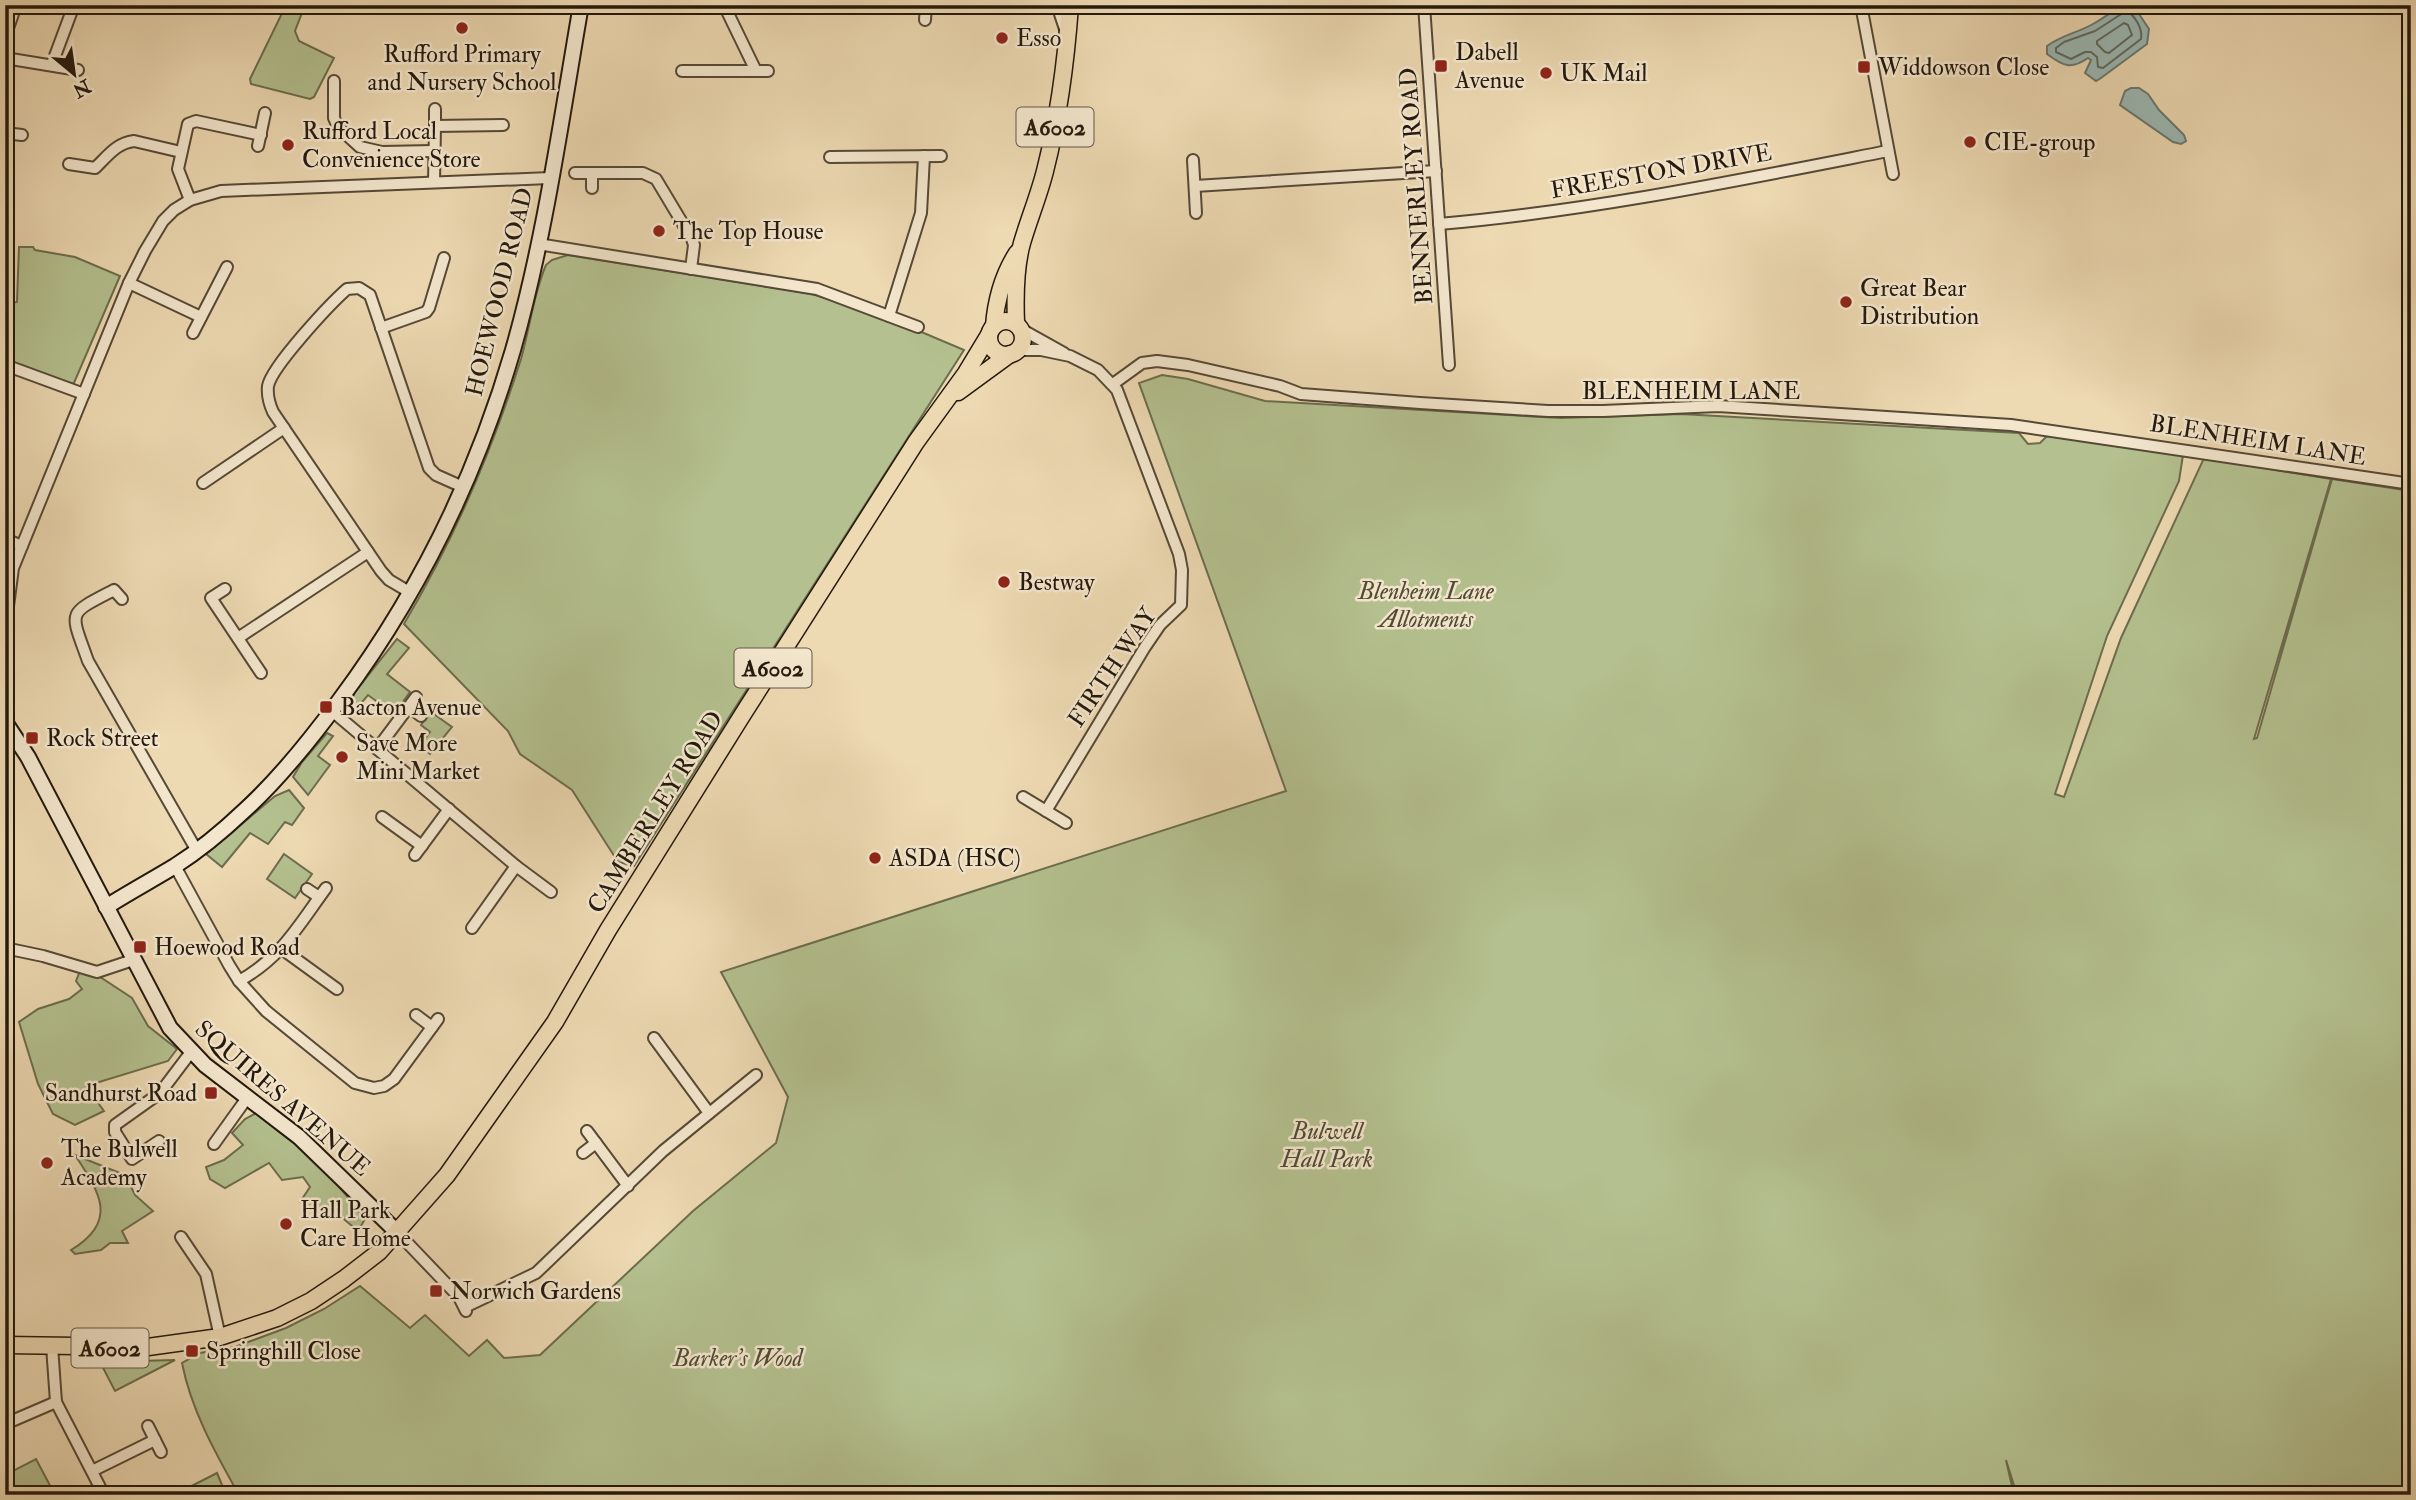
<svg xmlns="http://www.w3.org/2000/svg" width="2416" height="1500" font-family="'IM FELL Double Pica',serif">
	<rect width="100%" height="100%" fill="#edd9b2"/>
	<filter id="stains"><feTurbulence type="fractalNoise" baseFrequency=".00286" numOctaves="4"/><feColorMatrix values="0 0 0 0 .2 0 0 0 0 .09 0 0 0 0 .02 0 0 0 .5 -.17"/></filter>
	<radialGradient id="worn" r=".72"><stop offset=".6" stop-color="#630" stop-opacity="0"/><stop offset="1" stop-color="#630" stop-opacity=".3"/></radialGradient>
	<g fill="#b4c08f" stroke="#6c6c4e" stroke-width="2">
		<path d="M286 5H305L295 31 299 41 334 58 314 97 310 99 251 84 250 79Z"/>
		<path d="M19 247H33L35 250 75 257 120 276 74 383 70 384 5 360V304L17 302Z"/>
		<path d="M568 255 812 294 886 317 964 350 634 866 618 862 572 790 520 754 508 731 404 624C453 541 492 451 521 359 530 328 533 295 546 265L552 260Z"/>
		<path d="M1162 375 1188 379 1265 401 1561 418 1681 414 2019 433 2028 444 2040 443 2047 436 2183 455 2179 481 2107 636 2055 794 2064 797 2121 638 2204 458 2331 479 2254 739 2257 738 2332 479 2411 491V1495H2017L2006 1460 2014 1495H239C216 1454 191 1410 182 1363L200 1353 235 1347 286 1328 324 1309 360 1286 410 1328 425 1315 469 1356 487 1340 504 1358 540 1355 693 1211 776 1143 788 1097 721 972 1286 791 1139 383Z"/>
		<path d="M397 639 409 648 387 674 410 692 394 714 368 695 352 714 350 704 355 692Z"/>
		<path d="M431 712 452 727 430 754 419 746 430 732 421 725Z"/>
		<path d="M327 733 333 736 318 756 330 765 308 795 293 777 302 762Z"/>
		<path d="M289 790 304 808 292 825 285 822 268 844 250 833 222 867 206 854 275 796Z"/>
		<path d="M284 854 312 874 295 898 267 879Z"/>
		<path d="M80 971 97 975 132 998 148 1026 177 1049 168 1061 86 1086 104 1111 75 1125 53 1114 38 1084 19 1022 38 1009 69 999 82 989 76 981Z"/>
		<path d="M258 1112C299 1144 334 1177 365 1219L358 1231 333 1210 316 1212 300 1202 310 1187 303 1177 282 1180 269 1163 225 1188 210 1179 206 1167 224 1160 243 1145 232 1133 245 1119Z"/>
		<path d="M75 1155 125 1175 135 1195 153 1211 122 1231 128 1243H110L101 1250 75 1254 71 1250C119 1221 100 1193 75 1155Z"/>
		<path d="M175 1360 115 1391 100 1362Z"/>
		<path d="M36 1459 55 1495H5V1475Z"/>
		<path d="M217 1473 222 1485 229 1495H174Z"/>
	</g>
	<g fill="#9bb9b5" stroke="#6b7972" stroke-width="2">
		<path d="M2133 5 2149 29 2147 44 2101 78 2096 81 2085 73 2091 60 2088 58C2071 70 2063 66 2047 54V46C2062 35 2077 33 2093 24 2106 17 2117 6 2133 5Z"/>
		<path d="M2131 88H2139L2148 94 2159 110 2184 135 2186 141 2181 144 2173 142 2120 105 2125 91Z"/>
	</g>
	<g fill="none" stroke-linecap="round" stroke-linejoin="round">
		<g stroke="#606961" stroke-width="2">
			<path d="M2126 11C2135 15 2143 29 2141 39L2103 68 2098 67 2097 57 2091 52H2085L2071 59 2056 52V48L2064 42 2095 31Z"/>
			<path d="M2124 23 2128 25 2132 35 2109 53 2105 52 2097 44V41Z"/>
		</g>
		<g stroke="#564936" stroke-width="14">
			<g id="street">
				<path d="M724 5 756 71"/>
				<path d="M1057 5 1065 29"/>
				<path d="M1424 5 1449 365"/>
				<path d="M1861 5 1893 174"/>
				<path d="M1424 8 1462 5"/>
				<path d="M925 20 926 5"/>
				<path d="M5 37 16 5"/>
				<path d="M5 58 78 70"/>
				<path d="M52 64 74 5"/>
				<path d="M682 71H768"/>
				<path d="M334 81V118L338 127 360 147 382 152 434 151"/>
				<path d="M435 126V109"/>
				<path d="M5 133 22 135"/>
				<path d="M258 146 265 113"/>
				<path d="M830 157 941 156"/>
				<path d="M1193 160 1196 213"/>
				<path d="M69 164 95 168C107 157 116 143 134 141L181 152"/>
				<path d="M575 173H643L656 179 692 239 694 245 691 269"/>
				<path d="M434 182 435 126 503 125"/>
				<path d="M1195 186 1436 171"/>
				<path d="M592 188V173"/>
				<path d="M190 200 178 169 188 124 196 121 261 135"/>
				<path d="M1439 224C1590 211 1740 180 1888 151"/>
				<path d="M538 244 817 289 918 327"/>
				<path d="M129 283 201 317"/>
				<path d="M889 316 921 213 924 156"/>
				<path d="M381 328 426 312 429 308 444 258"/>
				<path d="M1021 329 1064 353"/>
				<path d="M193 333 227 267"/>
				<path d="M1018 350H1041L1070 356 1098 370 1117 390 1179 554 1182 570 1181 605 1160 625 1145 647 1046 811"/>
				<path d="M5 365 84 394"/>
				<path d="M1113 384 1142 363 1157 361 1188 365 1280 386 1301 394 1420 403 1548 411H1603L1718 406 2011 425 2411 484"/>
				<path d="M203 483 284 428"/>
				<path d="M5 539 22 546"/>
				<path d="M225 589 211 598 261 673"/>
				<path d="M411 593 389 580 381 571 273 412C269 403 267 395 268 386 272 366 330 304 347 289L359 288 370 295 429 468 436 475 463 487"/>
				<path d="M122 599 114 590C66 615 70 610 88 661L197 851"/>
				<path d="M5 629 13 568 129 283 145 251 163 221 174 210 190 200 221 191 550 178"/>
				<path d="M238 638 368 552"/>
				<path d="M409 707 421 716"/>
				<path d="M332 711 516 866 551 892"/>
				<path d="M377 749 416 697"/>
				<path d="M1023 797 1066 823"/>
				<path d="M382 817 422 846"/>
				<path d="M415 855 449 809"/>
				<path d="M175 866 229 965 239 981 266 1011 355 1083 374 1088 384 1086 394 1079 438 1019"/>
				<path d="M307 889 319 897"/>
				<path d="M472 928 516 866"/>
				<path d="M5 948 43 956 97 972 133 960"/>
				<path d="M282 949 337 989"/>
				<path d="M239 981C282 957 298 926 326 888"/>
				<path d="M416 1015 432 1027"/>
				<path d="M654 1038 709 1113"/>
				<path d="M587 1131 628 1186"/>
				<path d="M159 1141 132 1159 115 1132V1125L160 1093 191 1052"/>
				<path d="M214 1144 247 1098"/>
				<path d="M583 1153 596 1143"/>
				<path d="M397 1232 459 1297 466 1311"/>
				<path d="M181 1237 206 1274 220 1337"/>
				<path d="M465 1307 536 1273 663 1151 756 1075"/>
				<path d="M52 1346 56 1402 104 1495"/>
				<path d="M5 1424 56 1402"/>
				<path d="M148 1426 161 1452"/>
				<path d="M92 1471 155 1440"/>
			</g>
		</g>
		<g stroke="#24190d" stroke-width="18">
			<g id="secondary">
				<path d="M5 722 28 757 170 1028 205 1065 299 1137 397 1232"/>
				<path d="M106 907C128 893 152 880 175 866 200 850 224 830 245 810 280 778 311 739 339 701 418 595 476 477 513 350 545 238 561 120 581 5"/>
			</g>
		</g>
		<g stroke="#24190d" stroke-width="19">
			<g id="primary">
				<circle cx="1006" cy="338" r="17"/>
				<path d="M1016 323C1015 298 1015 268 1022 243 1029 219 1039 195 1045 171 1059 116 1066 62 1070 5"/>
				<path d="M994 326C996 300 1003 275 1017 253"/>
				<path d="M958 392 1010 354"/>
				<path d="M5 1345 148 1347 220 1337 277 1318 311 1301 344 1279 379 1252 447 1175 555 1022 608 930 743 714 916 442 966 373 989 335"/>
			</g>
		</g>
		<use href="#street" stroke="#f3e6cd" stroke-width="10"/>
		<use href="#secondary" stroke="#f3e6cd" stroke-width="14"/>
		<use href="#primary" stroke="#edd9b2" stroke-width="16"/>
	</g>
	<g fill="#8f2418" stroke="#f3e6cd" stroke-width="2.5">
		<circle cx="462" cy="28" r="7"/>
		<circle cx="1002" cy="38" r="7"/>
		<rect x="1434" y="59" width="14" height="14" rx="3.5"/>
		<rect x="1857" y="60" width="14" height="14" rx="3.5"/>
		<circle cx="1546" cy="73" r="7"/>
		<circle cx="1970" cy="142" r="7"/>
		<circle cx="288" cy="145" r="7"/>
		<circle cx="659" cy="231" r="7"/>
		<circle cx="1846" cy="302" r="7"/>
		<circle cx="1004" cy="582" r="7"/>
		<rect x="319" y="700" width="14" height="14" rx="3.5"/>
		<rect x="25" y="731" width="14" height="14" rx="3.5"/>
		<circle cx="342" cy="757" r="7"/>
		<circle cx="875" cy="858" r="7"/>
		<rect x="133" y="940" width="14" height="14" rx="3.5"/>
		<rect x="204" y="1086" width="14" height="14" rx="3.5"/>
		<circle cx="47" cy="1163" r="7"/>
		<circle cx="286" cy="1224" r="7"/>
		<rect x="429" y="1284" width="14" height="14" rx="3.5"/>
		<rect x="185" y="1344" width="14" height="14" rx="3.5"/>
	</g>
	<g text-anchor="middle" stroke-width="5" stroke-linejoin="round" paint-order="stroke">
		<g fill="#f3e6cd" stroke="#625647" stroke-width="2">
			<rect x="1016.5" y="107.5" width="77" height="39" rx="5"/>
			<rect x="734.5" y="648.5" width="77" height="39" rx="5"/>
			<rect x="71.5" y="1328.5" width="77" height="39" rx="5"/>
		</g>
		<g font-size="23" font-weight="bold" fill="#24190d">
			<text x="1055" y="135">A6002</text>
			<text x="773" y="676">A6002</text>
			<text x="110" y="1356">A6002</text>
		</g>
		<g font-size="24" fill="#24190d" stroke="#f3e6cd" text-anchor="start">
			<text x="1016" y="46">Esso</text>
			<text x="1455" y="60">Dabell<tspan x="1455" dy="28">Avenue</tspan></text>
			<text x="462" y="62" text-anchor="middle">Rufford Primary<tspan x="462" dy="28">and Nursery School</tspan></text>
			<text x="1878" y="75">Widdowson Close</text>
			<text x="1560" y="81">UK Mail</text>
			<text x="302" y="139">Rufford Local<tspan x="302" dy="28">Convenience Store</tspan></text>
			<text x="1984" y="150">CIE-group</text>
			<text x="673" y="239">The Top House</text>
			<text x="1860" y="296">Great Bear<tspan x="1860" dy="28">Distribution</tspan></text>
			<text x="1018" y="590">Bestway</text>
			<text x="340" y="715">Bacton Avenue</text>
			<text x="46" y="746">Rock Street</text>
			<text x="356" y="751">Save More<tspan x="356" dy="28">Mini Market</tspan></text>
			<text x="889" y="866">ASDA (HSC)</text>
			<text x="154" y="955">Hoewood Road</text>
			<text x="197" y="1101" text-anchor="end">Sandhurst Road</text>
			<text x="61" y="1157">The Bulwell<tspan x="61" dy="28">Academy</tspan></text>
			<text x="300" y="1218">Hall Park<tspan x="300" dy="28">Care Home</tspan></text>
			<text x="450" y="1299">Norwich Gardens</text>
			<text x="206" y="1359">Springhill Close</text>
		</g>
		<g font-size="24" fill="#24190d" stroke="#f3e6cd">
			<text transform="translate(1661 171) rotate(-10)" y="8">FREESTON DRIVE</text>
			<text transform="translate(1416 186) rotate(-94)" y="8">BENNERLEY ROAD</text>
			<text transform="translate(499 292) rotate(-76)" y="8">HOEWOOD ROAD</text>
			<text x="1691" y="399">BLENHEIM LANE</text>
			<text transform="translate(2258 440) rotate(9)" y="8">BLENHEIM LANE</text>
			<text transform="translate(1112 667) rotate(-56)" y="8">FIRTH WAY</text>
			<text transform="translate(655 812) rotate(-58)" y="8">CAMBERLEY ROAD</text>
			<text transform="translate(283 1098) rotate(41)" y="8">SQUIRES AVENUE</text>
		</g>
		<g font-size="24" font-style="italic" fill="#4f4b34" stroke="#f3e6cd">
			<text x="1426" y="599">Blenheim Lane<tspan x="1426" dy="28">Allotments</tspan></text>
			<text x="1327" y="1139">Bulwell<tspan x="1327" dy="28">Hall Park</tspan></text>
			<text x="738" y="1366">Barker's Wood</text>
		</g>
	</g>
	<rect width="2416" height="1500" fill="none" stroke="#edd9b2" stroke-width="28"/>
	<rect x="7" y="7" width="2402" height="1486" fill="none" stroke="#24190d" stroke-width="3.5"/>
	<rect x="14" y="14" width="2388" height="1472" fill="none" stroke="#24190d" stroke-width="2"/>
	<g transform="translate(74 74) rotate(151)" stroke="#f3e6cd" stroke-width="5" paint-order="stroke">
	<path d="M0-5L12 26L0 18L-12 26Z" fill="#24190d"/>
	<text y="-10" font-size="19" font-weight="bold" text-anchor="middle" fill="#24190d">N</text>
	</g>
	<rect width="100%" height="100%" filter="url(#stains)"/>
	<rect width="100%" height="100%" fill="url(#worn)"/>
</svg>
